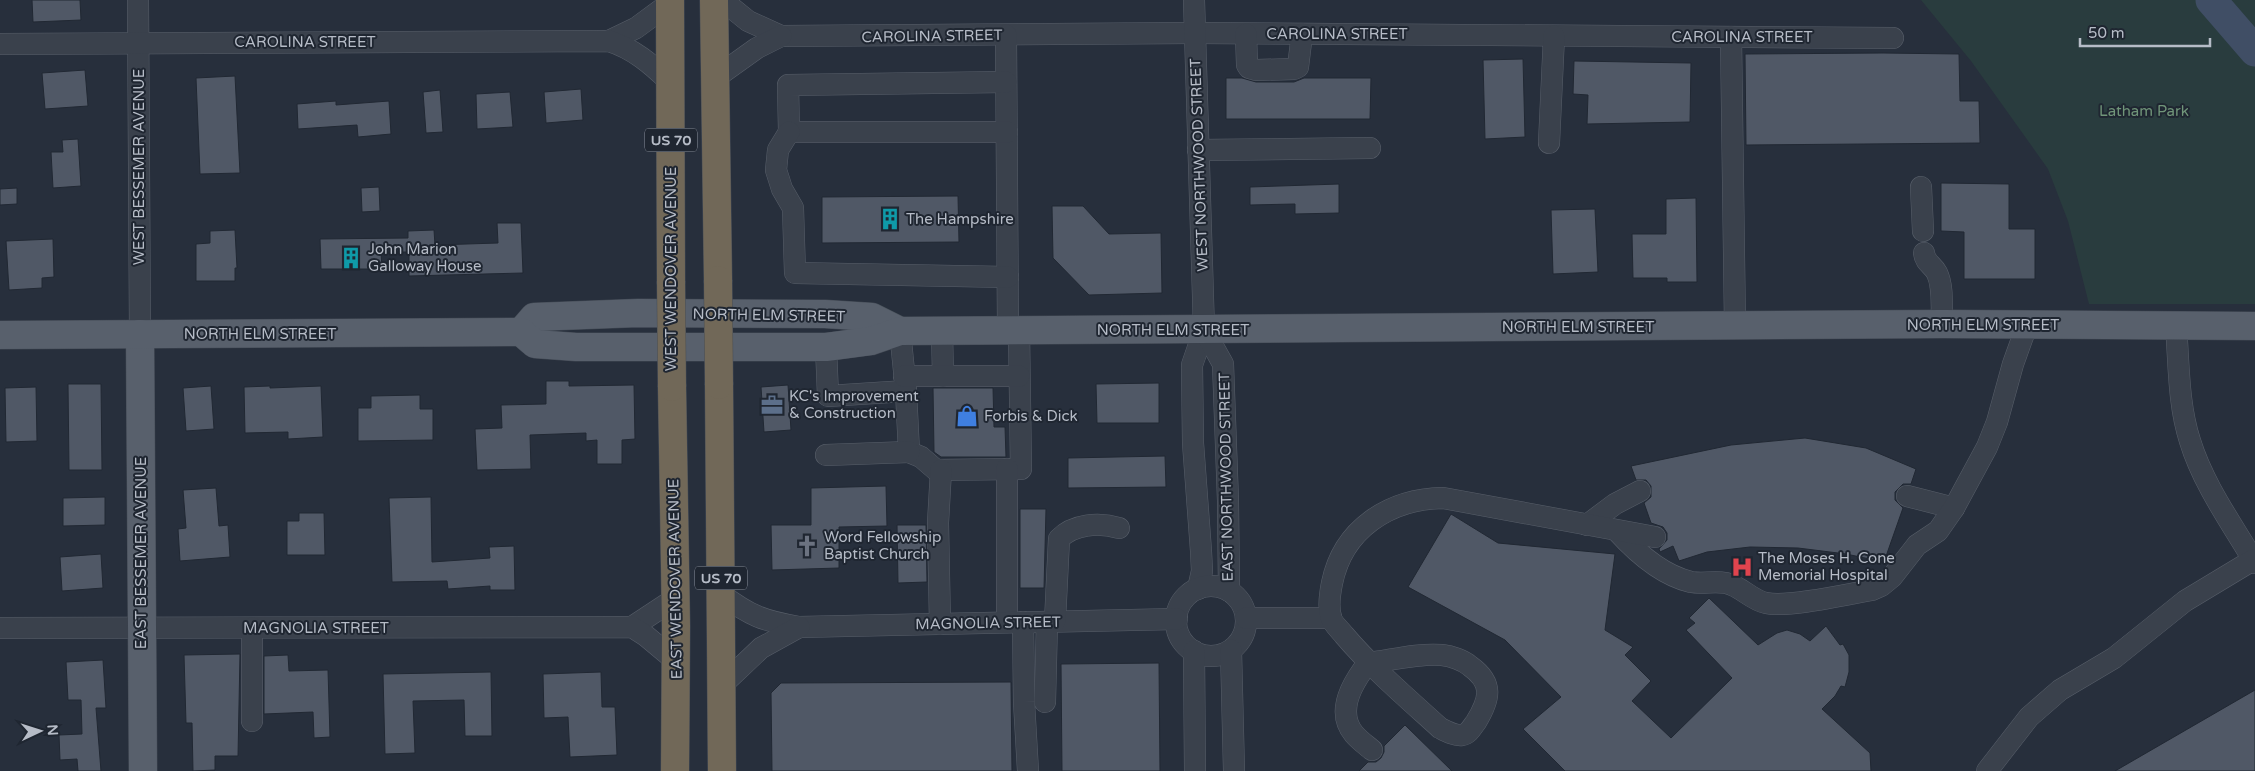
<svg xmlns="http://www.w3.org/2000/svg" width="2255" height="771" font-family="'Varela Round',sans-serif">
	<rect width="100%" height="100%" fill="#272f3c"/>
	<path fill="#293c3e" d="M1921 0H2255V304H2089L2068 221 2048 169 1971 61Z"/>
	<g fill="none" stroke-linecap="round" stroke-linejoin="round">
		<path stroke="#404e65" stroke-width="31" d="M2211 0 2255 51"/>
	</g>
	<g fill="#505866" stroke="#212833">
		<path d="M32 0H80L81 20 33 22Z"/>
		<path d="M1883 53 1959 54 1960 101H1979L1980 143 1746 145 1745 54Z"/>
		<path d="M1523 59 1525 137 1485 139 1483 60Z"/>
		<path d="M1574 61 1691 63 1690 122 1587 124 1588 95 1573 94Z"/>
		<path d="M85 70 88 106 45 109 42 73Z"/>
		<path d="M235 76 240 173 200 174 196 78Z"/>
		<path d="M1226 78H1242L1256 82H1294L1304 78H1371L1370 119H1226Z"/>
		<path d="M581 89 583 120 546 123 544 92Z"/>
		<path d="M440 90 443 132 426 133 423 92Z"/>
		<path d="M510 92 513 127 477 129 476 94Z"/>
		<path d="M336 101V105L389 101 391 134 358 137 357 125 298 129 297 104Z"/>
		<path d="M78 139 81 186 53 188 51 152H63L62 140Z"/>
		<path d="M1941 183 2009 184V229H2035V279H1964V232L1941 231Z"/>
		<path d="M1339 184V213L1295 214V204L1250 205V187Z"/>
		<path d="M379 187 380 211 362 212 361 188Z"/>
		<path d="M17 188V204L0 205V189Z"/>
		<path d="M958 196 959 242 822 243V197Z"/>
		<path d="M1696 198 1697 282H1667V278H1633L1632 234H1666V199Z"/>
		<path d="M1052 206H1083L1109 234 1161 233 1162 293 1089 295 1053 258Z"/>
		<path d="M1595 209 1598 272 1553 274 1551 210Z"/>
		<path d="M497 223H521L523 273 409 276V252H381L382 269H321L320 239 408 238V231L434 230 435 245 498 243Z"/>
		<path d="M235 230 237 268H235V281H196V244L210 243V231Z"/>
		<path d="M53 239 54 277 42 278V288L9 290 6 241Z"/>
		<path d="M546 381H569V386L634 385 635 439 622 440V464H597V440L586 441V433L530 435 531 469 477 470 475 429 502 428 501 405 546 404Z"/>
		<path d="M1159 383V423H1097L1096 384Z"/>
		<path d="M68 384H101L102 470H69Z"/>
		<path d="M788 385 791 430 764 432 761 387Z"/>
		<path d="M211 386 214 429 186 431 183 388Z"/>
		<path d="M270 386V388L321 386 323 437 288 439V432L245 433 244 387Z"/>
		<path d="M36 387 37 441 6 442 5 388Z"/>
		<path d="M933 388H993L994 427H1005L1006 457H941L934 452Z"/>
		<path d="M420 395V409H433V440L358 441V408H371V396Z"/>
		<path d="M1805 438 1866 448 1916 469 1911 484H1903L1895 492V500L1903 508 1884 562 1846 554 1798 548 1750 547 1707 552 1679 561 1673 546 1660 552 1659 549 1667 540V533L1663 527 1651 523 1644 503 1651 497V486L1646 480H1636L1631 466 1731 445Z"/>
		<path d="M1165 456 1166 487 1068 488V458Z"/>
		<path d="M886 486 887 526 839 527V568L772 570 771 525H811V488Z"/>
		<path d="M216 488 219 526 228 525 230 557 180 561 178 529 186 528 183 490Z"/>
		<path d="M105 497V525L63 526V498Z"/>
		<path d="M431 497 432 562 490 558 489 547 514 546 515 590H490V586L448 589 447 581 392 582 389 498Z"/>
		<path d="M1020 509H1046L1044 588H1020Z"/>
		<path d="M299 513H324L325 555H287V521H299Z"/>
		<path d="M1451 514 1498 543 1615 554 1605 630 1633 647 1625 655 1651 681 1632 701 1671 738 1732 678 1686 630 1695 623 1689 618 1709 598 1758 645 1777 633 1787 630 1800 634 1810 641 1826 626 1840 645 1843 644 1849 655V672L1845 687 1841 686 1835 696 1822 709 1870 753 1871 771H1565L1523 729 1561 697 1505 640 1408 587Z"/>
		<path d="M897 525H926L927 582 898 583Z"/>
		<path d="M101 554 103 588 62 591 60 557Z"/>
		<path d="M240 654 238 756H215V770L193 771 192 723H186L184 655Z"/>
		<path d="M288 655 289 671 328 670 330 737 314 738 313 712 264 714V656Z"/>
		<path d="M103 660 106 708H96L101 771H78L77 759 60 760 59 735 82 734 81 700H68L66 662Z"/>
		<path d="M1159 663 1160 771H1062L1061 664Z"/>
		<path d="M491 672 492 736H465L464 700 413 701 415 753 385 754 383 674Z"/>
		<path d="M601 672 602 707H615L617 755 570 757 568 717 544 718 543 674Z"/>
		<path d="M1011 682 1012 771H772L771 693 781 683Z"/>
		<path d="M2255 690V771H2115Z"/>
		<path d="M1405 725 1452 771H1359L1368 762H1376L1381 758 1384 752V746Z"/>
	</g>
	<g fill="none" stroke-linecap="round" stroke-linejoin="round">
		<g stroke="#585f6a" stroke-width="22">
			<g id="minor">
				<path d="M138 0 140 334"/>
				<path d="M722 0 748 21 781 36 1194 33 1893 38"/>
				<path d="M1194 0 1204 330 1192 365 1193 443 1201 551 1202 571 1198 589"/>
				<path d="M1246 34 1247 65 1249 68 1256 70 1294 69 1298 67 1302 34"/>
				<path d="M1006 35 1008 330"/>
				<path d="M1731 37 1735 326"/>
				<path d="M609 41 636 28 670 3"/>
				<path d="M0 44 609 41C634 49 651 64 670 82"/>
				<path d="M715 78 757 48 781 36"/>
				<path d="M1006 82 788 85 789 132H1007"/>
				<path d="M789 132 778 150 776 170 782 189 793 208 795 273 1008 277"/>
				<path d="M1549 143 1554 36"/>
				<path d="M1198 150 1370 148"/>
				<path d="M1921 187 1923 231"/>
				<path d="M1924 253C1925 263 1933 265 1937 273 1944 288 1941 308 1942 324"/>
				<path d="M2176 326C2179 363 2178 404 2190 441 2203 484 2232 524 2255 563"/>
				<path d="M1204 330 1223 364 1228 501 1229 591"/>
				<path d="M900 331 906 391 909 452 921 457 936 470 1021 469 1019 330"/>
				<path d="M942 331 943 376"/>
				<path d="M826 347 828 396 906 391"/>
				<path d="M904 376H1019"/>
				<path d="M826 455 909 452"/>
				<path d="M1007 469V622"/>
				<path d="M1907 496 1954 508"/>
				<path d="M1587 525 1615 504 1640 491"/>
				<path d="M1617 531C1636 552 1661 575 1691 582 1702 584 1714 581 1726 583 1741 586 1751 600 1766 603 1788 608 1848 594 1872 590L1881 586 1892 577 1917 545 1938 531 1954 508 1987 447 1997 422 2013 364 2027 325"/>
				<circle cx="1211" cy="621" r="35"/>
				<path d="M721 594C750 616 764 621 799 627L1177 619"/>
				<path d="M1246 618H1331"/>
				<path d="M1055 621 1059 539C1073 524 1099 522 1119 528"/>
				<path d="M1023 622 1024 702 1028 771"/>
				<path d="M940 624 938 523 941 470"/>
				<path d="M632 627 676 598"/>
				<path d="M0 628 632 627 646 636 676 661"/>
				<path d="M1231 650 1234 771"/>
				<path d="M1194 651 1195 771"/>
				<path d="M722 685 761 648 799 627"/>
				<path d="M1045 702 1047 622"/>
				<path d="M252 721V628"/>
				<path d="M1372 750C1366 745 1359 740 1354 734 1335 711 1353 682 1368 663 1392 660 1418 653 1442 655 1451 656 1463 660 1470 666 1494 683 1490 699 1476 722 1472 727 1469 734 1462 735 1455 736 1446 731 1440 728 1407 698 1373 669 1344 635 1340 630 1332 623 1331 617 1328 607 1330 593 1332 583 1343 529 1389 499 1443 498L1655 537"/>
				<path d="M1987 771 2029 717 2060 690 2114 658 2185 601 2253 560"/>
			</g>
		</g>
		<g stroke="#434a55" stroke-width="29">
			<g id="major">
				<path d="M521 332 534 317 638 313 825 314 872 317 900 331"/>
				<path d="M140 334 143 771"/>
				<path d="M0 335 521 332 535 344 576 347H826L871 341 900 331 1942 324 2255 326"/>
			</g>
		</g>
		<g stroke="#454c57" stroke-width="29">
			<g id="highway">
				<path d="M670 0 671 281"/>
				<path d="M714 0 718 280"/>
				<path d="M719 385 722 771"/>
				<path d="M672 387 676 626 675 771"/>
			</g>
		</g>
		<use href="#minor" stroke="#3a414c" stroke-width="21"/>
		<use href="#major" stroke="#58606c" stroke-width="28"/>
		<use href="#highway" stroke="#716858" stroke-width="28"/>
		<g stroke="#454c57" stroke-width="29" stroke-linecap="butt">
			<g id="highway-bridge">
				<path d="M718 280 719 385"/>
				<path d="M671 281 672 387"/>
			</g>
		</g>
		<use href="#highway-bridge" stroke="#716858" stroke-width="28"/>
	</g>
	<defs>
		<g id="building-bare" transform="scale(1.725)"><path d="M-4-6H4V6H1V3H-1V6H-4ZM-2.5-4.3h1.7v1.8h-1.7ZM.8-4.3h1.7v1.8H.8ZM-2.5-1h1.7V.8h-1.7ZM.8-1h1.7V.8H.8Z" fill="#0f9aa8" stroke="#1f2631" stroke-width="2.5" paint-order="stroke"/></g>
		<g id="office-bare" transform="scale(1.725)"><path d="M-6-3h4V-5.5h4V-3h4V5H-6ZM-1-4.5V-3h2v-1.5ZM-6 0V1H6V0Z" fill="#5c6f8a" stroke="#1f2631" stroke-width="2.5" paint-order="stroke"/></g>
		<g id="shop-bare" transform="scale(1.725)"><path d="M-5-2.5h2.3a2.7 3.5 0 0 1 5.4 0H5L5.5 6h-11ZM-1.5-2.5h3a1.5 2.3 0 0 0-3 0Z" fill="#3f7fe0" stroke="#1f2631" stroke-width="2.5" paint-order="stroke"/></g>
		<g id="church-bare" transform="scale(1.725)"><path d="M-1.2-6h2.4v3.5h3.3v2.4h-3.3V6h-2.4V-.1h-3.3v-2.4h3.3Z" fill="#6b7280" stroke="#1f2631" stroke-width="2.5" paint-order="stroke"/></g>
		<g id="hospital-bare" transform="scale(1.725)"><path d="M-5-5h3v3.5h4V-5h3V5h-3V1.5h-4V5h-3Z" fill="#e0444e" stroke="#1f2631" stroke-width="2.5" paint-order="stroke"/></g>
	</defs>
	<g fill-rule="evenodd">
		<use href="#building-bare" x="890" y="219"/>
		<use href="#building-bare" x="351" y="258"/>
		<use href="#office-bare" x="772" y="405"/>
		<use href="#shop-bare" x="967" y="416"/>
		<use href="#church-bare" x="807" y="546"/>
		<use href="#hospital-bare" x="1742" y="567"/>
	</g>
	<g text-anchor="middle" stroke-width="4" stroke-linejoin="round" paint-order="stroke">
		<g fill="#1f2631" stroke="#898f9a" stroke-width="1">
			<rect x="645" y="128.5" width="52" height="23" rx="4"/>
			<rect x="695" y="566.5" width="52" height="23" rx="4"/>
		</g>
		<g font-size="14" font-weight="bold" fill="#b6bcc7">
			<text x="671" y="145">US 70</text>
			<text x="721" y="583">US 70</text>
		</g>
		<g font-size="15" fill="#b6bcc7" stroke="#1f2631">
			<text x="1337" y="39">CAROLINA STREET</text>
			<text transform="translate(932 36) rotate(-1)" y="5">CAROLINA STREET</text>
			<text x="1742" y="42">CAROLINA STREET</text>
			<text x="305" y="47">CAROLINA STREET</text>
			<text transform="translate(1199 165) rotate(-92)" y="5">WEST NORTHWOOD STREET</text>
			<text transform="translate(139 167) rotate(-90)" y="5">WEST BESSEMER AVENUE</text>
			<text transform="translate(671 269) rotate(-90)" y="5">WEST WENDOVER AVENUE</text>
			<text transform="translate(769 315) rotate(1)" y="5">NORTH ELM STREET</text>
			<text x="1983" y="330">NORTH ELM STREET</text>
			<text x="1578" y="332">NORTH ELM STREET</text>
			<text x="1173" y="335">NORTH ELM STREET</text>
			<text x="260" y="339">NORTH ELM STREET</text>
			<text transform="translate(1226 477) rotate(-91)" y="5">EAST NORTHWOOD STREET</text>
			<text transform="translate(141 553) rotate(-90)" y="5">EAST BESSEMER AVENUE</text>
			<text transform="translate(675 579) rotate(-91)" y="5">EAST WENDOVER AVENUE</text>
			<text transform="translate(988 623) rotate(-1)" y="5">MAGNOLIA STREET</text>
			<text x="316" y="633">MAGNOLIA STREET</text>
		</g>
		<g font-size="15" fill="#709579" stroke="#1f2631">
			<text x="2144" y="116">Latham Park</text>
		</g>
		<g font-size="15" fill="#b6bcc7" stroke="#1f2631" text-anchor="start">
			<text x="906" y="224">The Hampshire</text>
			<text x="368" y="254">John Marion<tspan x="368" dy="17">Galloway House</tspan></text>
			<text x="789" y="401">KC's Improvement<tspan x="789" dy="17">&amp; Construction</tspan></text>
			<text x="984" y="421">Forbis &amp; Dick</text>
			<text x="824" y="542">Word Fellowship<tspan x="824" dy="17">Baptist Church</tspan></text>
			<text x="1758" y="563">The Moses H. Cone<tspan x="1758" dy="17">Memorial Hospital</tspan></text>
		</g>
	</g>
	<g transform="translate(40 731) rotate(86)" stroke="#1f2631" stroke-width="4" paint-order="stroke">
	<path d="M0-4L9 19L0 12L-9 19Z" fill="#b6bcc7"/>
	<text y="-8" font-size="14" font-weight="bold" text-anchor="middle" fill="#b6bcc7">N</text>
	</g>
	<path d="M2080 38v8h130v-8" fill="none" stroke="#b6bcc7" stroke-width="2.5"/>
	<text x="2088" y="38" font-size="15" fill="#b6bcc7" stroke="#1f2631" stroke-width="4" paint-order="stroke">50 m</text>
</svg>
